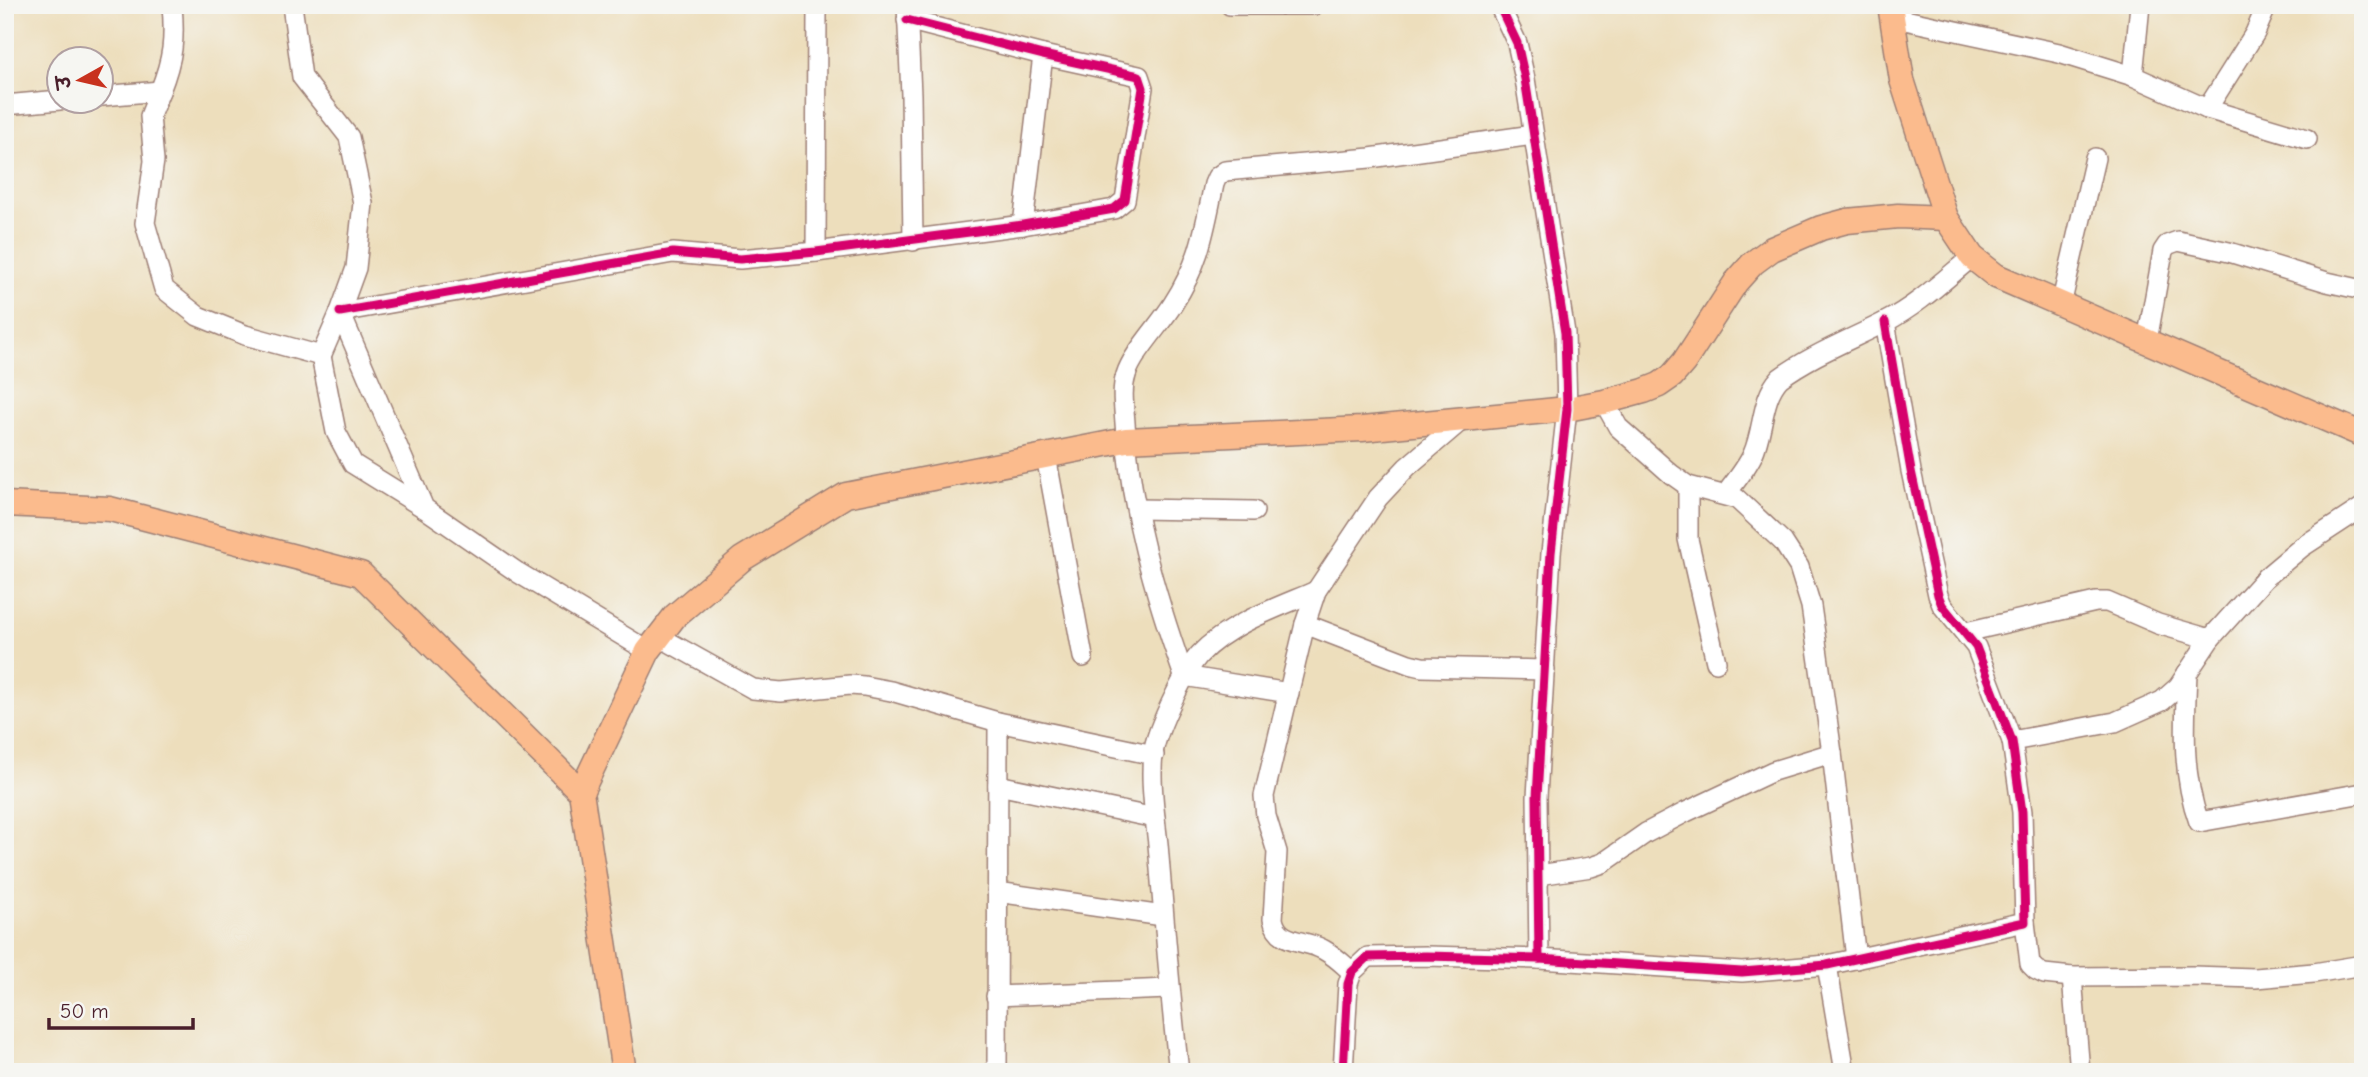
<svg xmlns="http://www.w3.org/2000/svg" width="2368" height="1077" font-family="'Comic Neue','Playpen Sans Deva',sans-serif">
	<rect width="100%" height="100%" fill="#f6f6f2"/>
	<filter id="ink" filterUnits="userSpaceOnUse"><feTurbulence type="fractalNoise" baseFrequency=".0143" numOctaves="2"/><feDisplacementMap in="SourceGraphic" scale="14" xChannelSelector="R" yChannelSelector="G"/><feConvolveMatrix kernelMatrix="1 2 1 2 8 2 1 2 1" color-interpolation-filters="sRGB"/></filter>
	<filter id="wash" filterUnits="userSpaceOnUse"><feTurbulence type="fractalNoise" baseFrequency=".00686" numOctaves="4" result="noise"/><feDisplacementMap in="SourceGraphic" scale="28" xChannelSelector="R" yChannelSelector="G"/><feGaussianBlur stdDeviation="1.57" result="paint"/><feColorMatrix in="noise" values="0 0 0 0 0 0 0 0 0 0 0 0 0 0 0 0 0 1.4 0 .05"/><feComposite in="paint" operator="in"/></filter>
	<g filter="url(#wash)">
		<rect width="100%" height="100%" fill="#eddebc"/>
	</g>
	<g filter="url(#ink)">
		<g fill="none" stroke-linecap="round" stroke-linejoin="round">
			<g stroke="#9c7e74" stroke-width="22">
				<g id="minor">
					<path d="M907 5 911 95 913 241"/>
					<path d="M1230 5H1314"/>
					<path d="M1891 17 2059 53 2133 76 2207 109 2307 139"/>
					<path d="M2133 76 2140 5"/>
					<path d="M160 91C173 58 175 40 172 5"/>
					<path d="M102 96 160 91 150 116 154 161 145 223 164 289 198 316 245 335 321 356 340 312 356 268 363 203 349 137 302 77 292 5"/>
					<path d="M5 105 60 100"/>
					<path d="M2207 109 2255 33 2267 5"/>
					<path d="M1023 225 1043 55"/>
					<path d="M816 252 817 5"/>
					<path d="M2061 305 2095 158"/>
					<path d="M340 312 673 253 740 259 816 252 1023 225 1114 209 1125 200 1143 88 1139 76 1043 55 907 20"/>
					<path d="M340 312 424 508 517 572 648 651"/>
					<path d="M2147 341 2163 251 2167 245 2178 241 2229 252 2327 282 2363 290"/>
					<path d="M321 356 336 432 353 464 424 508"/>
					<path d="M1604 402 1618 427 1671 474 1688 486 1737 499 1783 542 1799 567 1811 606 1832 753 1856 959"/>
					<path d="M1046 456 1083 657"/>
					<path d="M1688 486V539L1716 662"/>
					<path d="M1725 495C1735 482 1746 469 1753 454 1764 430 1761 398 1780 378 1813 354 1850 340 1885 322 1917 306 1945 279 1972 257"/>
					<path d="M1137 509 1254 511"/>
					<path d="M1305 624 1409 664 1422 667 1545 670"/>
					<path d="M1966 632 2096 602H2107L2158 624 2210 639"/>
					<path d="M658 636 753 689 781 692 850 685 864 686 891 691 998 722 1154 755"/>
					<path d="M2187 673C2185 724 2181 773 2199 822L2363 793"/>
					<path d="M1289 693 1184 676C1155 594 1130 510 1125 423 1124 407 1121 390 1126 375 1132 354 1161 324 1173 304 1200 262 1204 232 1214 184L1217 177 1225 171 1370 158 1533 135"/>
					<path d="M2012 741 2115 722 2162 701 2178 687 2210 639 2265 578 2302 547 2363 507"/>
					<path d="M998 785 1155 818"/>
					<path d="M1539 875 1591 867 1603 863 1646 833 1686 812 1773 771 1832 753"/>
					<path d="M997 892 1163 916"/>
					<path d="M2025 922 2030 964 2036 970 2044 974 2072 977 2192 976 2255 978 2314 973 2363 965"/>
					<path d="M1539 959 1742 972 1827 965 2025 922 2022 812 2012 741 1976 647 1942 605 1938 595 1911 471 1885 322"/>
					<path d="M1827 965 1845 1072"/>
					<path d="M1352 972C1343 964 1335 956 1324 950 1306 939 1278 945 1273 919L1277 852 1266 816 1264 796 1305 624 1316 591 1378 498 1407 467 1462 420"/>
					<path d="M2072 977 2080 1072"/>
					<path d="M996 996 1169 989"/>
					<path d="M997 1072 998 722"/>
					<path d="M1179 1072C1170 996 1164 920 1158 844 1155 817 1148 769 1155 744 1161 722 1185 670 1200 654 1228 624 1279 607 1316 591"/>
					<path d="M1343 1072 1348 984 1352 972 1368 957 1426 956 1539 959 1537 797 1551 553 1567 409 1565 333 1525 79 1517 43 1499 5"/>
				</g>
			</g>
			<g stroke="#9c7e74" stroke-width="27">
				<g id="major">
					<path d="M1890 5 1902 80 1946 218 1972 257 1996 276 2363 435"/>
					<path d="M5 504 110 509 361 574 581 792 624 1072"/>
					<path d="M581 792 648 651 675 616 742 559 846 495 1126 440 1362 429 1567 409 1604 402 1644 391 1659 385 1672 376 1684 362 1736 282 1753 263 1772 249 1821 228 1847 221 1898 216 1946 218"/>
				</g>
			</g>
			<use href="#minor" stroke="#fff" stroke-width="19"/>
			<use href="#major" stroke="#fbbb8d" stroke-width="24"/>
			<g stroke="#f6f6f2" stroke-width="13">
				<g id="cycleway">
					<path d="M340 312 673 253 740 259 816 252 1023 225 1114 209 1125 200 1143 88 1139 76 1043 55 907 20"/>
					<path d="M1539 959 1742 972 1827 965 2025 922 2022 812 2012 741 1976 647 1942 605 1938 595 1911 471 1885 322"/>
					<path d="M1343 1072 1348 984 1352 972 1368 957 1426 956 1539 959 1537 797 1551 553 1567 409 1565 333 1525 79 1517 43 1499 5"/>
				</g>
			</g>
			<use href="#cycleway" stroke="#d6006c" stroke-width="9"/>
		</g>
	</g>
	<rect width="2368" height="1077" fill="none" stroke="#f6f6f2" stroke-width="28"/>
	<g transform="translate(80 80) rotate(262)"><circle r="33" fill="#f6f6f2" stroke="#b1a0a2" stroke-width="2"/>
	<path d="M0-5L12 26L0 18L-12 26Z" fill="#c8321e"/>
	<text y="-10" font-size="19" font-weight="bold" text-anchor="middle" fill="#4a1f2b">उ</text>
	</g>
	<path d="M49 1018v10h144v-10" fill="none" stroke="#4a1f2b" stroke-width="3.5"/>
	<text x="60" y="1018" font-size="21" fill="#4a1f2b" stroke="#f6f6f2" stroke-width="5" paint-order="stroke">50 m</text>
</svg>
